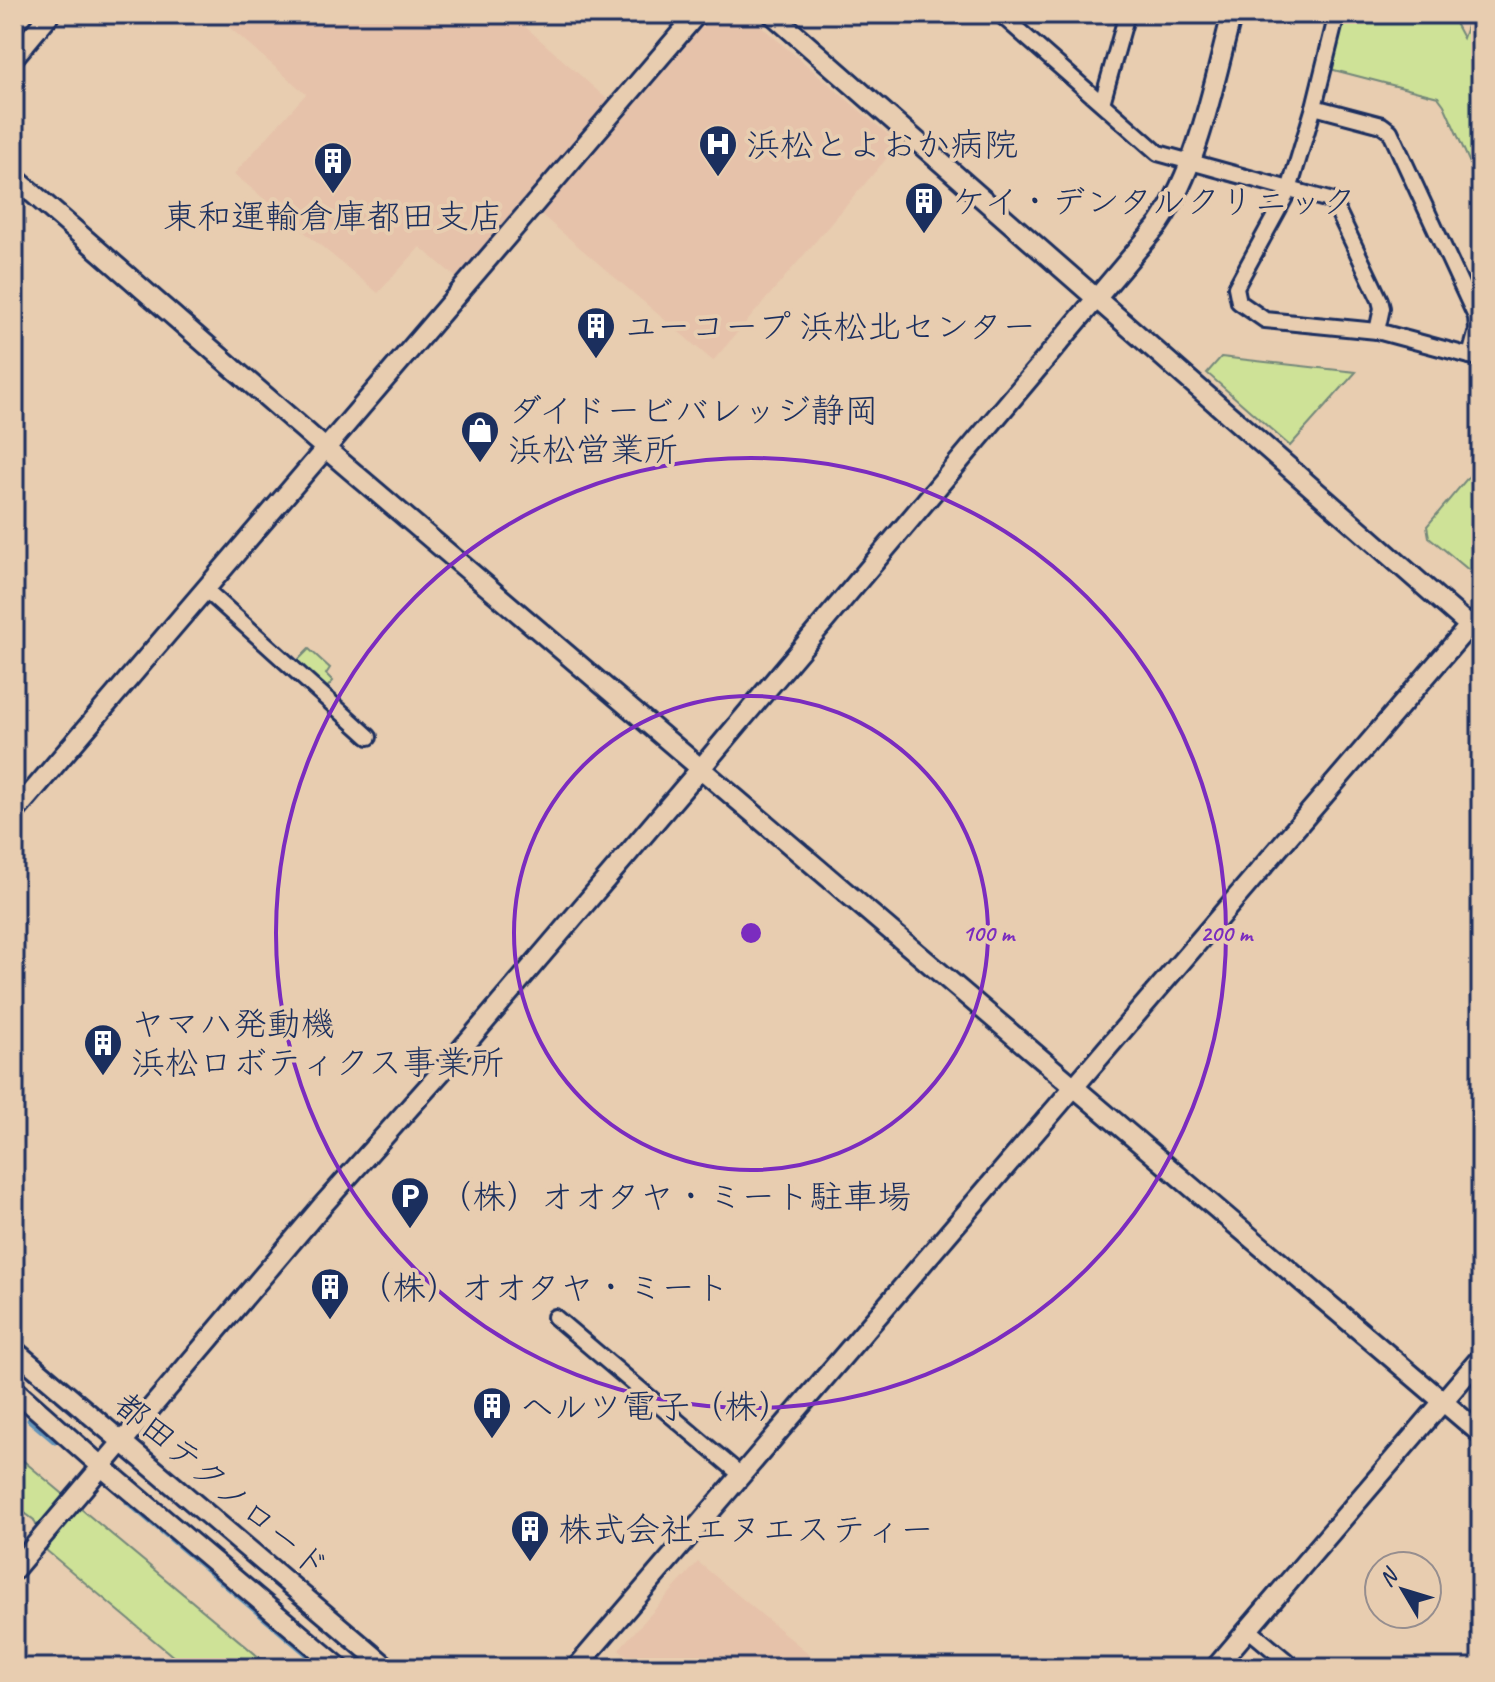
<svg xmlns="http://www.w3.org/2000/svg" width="1495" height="1682" font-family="Caveat,'Klee One',sans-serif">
	<rect width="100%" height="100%" fill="#e8cdb0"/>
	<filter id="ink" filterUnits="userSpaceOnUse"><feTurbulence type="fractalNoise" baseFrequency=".0125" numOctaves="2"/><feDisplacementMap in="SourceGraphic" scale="16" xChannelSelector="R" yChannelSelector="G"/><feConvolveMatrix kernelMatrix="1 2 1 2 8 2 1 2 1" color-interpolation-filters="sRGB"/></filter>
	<g filter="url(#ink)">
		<g fill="#e6c2aa">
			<path d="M214 14H511L608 100 458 279 420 247 378 293 234 174 306 94Z"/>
			<path d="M707 14H747L899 144 713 361 538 212Z"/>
			<path d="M698 1562 826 1668H641L619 1649Z"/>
		</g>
		<g fill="#cee297" stroke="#74887a" stroke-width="2">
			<path d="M1344 14H1450L1463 38 1470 18 1481 43V188L1444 105 1438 97 1330 69Z"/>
			<path d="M1221 357 1356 372 1290 446 1207 373Z"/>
			<path d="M1481 462V574L1470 571 1429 537 1427 526Z"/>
			<path d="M309 649 330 668 326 674 333 681 324 691 294 664Z"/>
			<path d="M14 1453 272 1668H187L47 1551 34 1520 14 1505Z"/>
		</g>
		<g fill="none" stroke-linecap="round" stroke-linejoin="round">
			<g stroke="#6494b9" stroke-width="5">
				<path d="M29 1420 55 1442"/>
				<path d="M127 1502 323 1668"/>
			</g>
			<g stroke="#1b2f5e" stroke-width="20">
				<g id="minor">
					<path d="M1000 14 1158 153 1333 201 1380 300 1382 308 1377 331"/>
					<path d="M1337 14 1314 107 1382 125 1390 131 1476 317 1477 330 1470 356 1481 359"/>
					<path d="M1478 14 1481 17"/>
					<path d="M1102 103 1127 14"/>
					<path d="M1314 107 1289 190 1236 287 1239 302 1265 320 1377 331 1470 356"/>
					<path d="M205 589 369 737"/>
					<path d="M1469 626 1481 612"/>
					<path d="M555 1317 741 1475"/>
					<path d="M1248 1629 1295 1668"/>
				</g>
			</g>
			<g stroke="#1b2f5e" stroke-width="24">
				<g id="tertiary">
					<path d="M772 14 1481 636"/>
					<path d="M14 57 50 14"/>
					<path d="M14 177 326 449 1481 1434"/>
					<path d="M14 813 697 14"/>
					<path d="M14 1350 388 1668"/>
					<path d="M14 1389 102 1467 340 1668"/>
					<path d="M14 1570 322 1206 452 1060 701 768 1159 224C1200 162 1213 85 1232 14"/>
					<path d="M576 1668 1469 626"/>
					<path d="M1215 1668 1481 1357"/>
				</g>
			</g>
			<use href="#minor" stroke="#e8cdb0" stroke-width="14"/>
			<use href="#tertiary" stroke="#e8cdb0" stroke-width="18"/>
		</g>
	</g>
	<g fill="none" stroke="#7b2cbf" stroke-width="4">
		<circle cx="751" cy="933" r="237"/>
		<circle cx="751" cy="933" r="475"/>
	</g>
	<defs>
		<g id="hospital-pin" transform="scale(2)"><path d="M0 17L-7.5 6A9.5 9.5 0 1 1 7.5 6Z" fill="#1b2f5e" stroke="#e8cdb0"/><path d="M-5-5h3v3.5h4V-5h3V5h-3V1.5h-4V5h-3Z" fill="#fff"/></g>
		<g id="building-pin" transform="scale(2)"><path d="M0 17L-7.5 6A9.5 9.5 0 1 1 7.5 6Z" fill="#1b2f5e" stroke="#e8cdb0"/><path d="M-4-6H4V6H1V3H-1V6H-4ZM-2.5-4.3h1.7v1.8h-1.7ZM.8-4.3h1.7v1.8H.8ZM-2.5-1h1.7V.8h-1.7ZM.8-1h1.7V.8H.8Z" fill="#fff"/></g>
		<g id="shop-pin" transform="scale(2)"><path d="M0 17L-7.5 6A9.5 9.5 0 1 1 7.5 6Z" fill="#1b2f5e" stroke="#e8cdb0"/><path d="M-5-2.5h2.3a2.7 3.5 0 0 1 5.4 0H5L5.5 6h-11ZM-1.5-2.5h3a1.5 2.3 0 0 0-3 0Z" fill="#fff"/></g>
		<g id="parking-pin" transform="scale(2)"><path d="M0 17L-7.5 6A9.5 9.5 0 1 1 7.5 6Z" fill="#1b2f5e" stroke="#e8cdb0"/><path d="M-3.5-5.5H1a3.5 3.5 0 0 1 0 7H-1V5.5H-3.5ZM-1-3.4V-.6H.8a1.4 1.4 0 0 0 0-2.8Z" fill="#fff"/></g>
	</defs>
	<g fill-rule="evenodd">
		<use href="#hospital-pin" x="718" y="144"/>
		<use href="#building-pin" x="333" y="161"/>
		<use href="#building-pin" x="924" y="201"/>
		<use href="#building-pin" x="596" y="326"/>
		<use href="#shop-pin" x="480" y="430"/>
		<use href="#building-pin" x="103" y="1043"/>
		<use href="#parking-pin" x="410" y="1196"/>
		<use href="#building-pin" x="330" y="1287"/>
		<use href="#building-pin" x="492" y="1406"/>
		<use href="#building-pin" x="530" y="1529"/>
	</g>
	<g text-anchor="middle" stroke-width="8" stroke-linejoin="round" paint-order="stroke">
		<g font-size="34" fill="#1b2f5e" stroke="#e8cdb0" text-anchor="start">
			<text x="746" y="156">浜松とよおか病院</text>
			<text x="952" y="213">ケイ・デンタルクリニック</text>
			<text x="333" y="228" text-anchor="middle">東和運輸倉庫都田支店</text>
			<text x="624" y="338">ユーコープ 浜松北センター</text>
			<text x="508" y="422">ダイドービバレッジ静岡<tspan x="508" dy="39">浜松営業所</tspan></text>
			<text x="131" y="1035">ヤマハ発動機<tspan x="131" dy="39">浜松ロボティクス事業所</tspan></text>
			<text x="438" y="1208">（株）オオタヤ・ミート駐車場</text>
			<text x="358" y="1299">（株）オオタヤ・ミート</text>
			<text x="520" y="1418">ヘルツ電子（株）</text>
			<text x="558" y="1541">株式会社エヌエスティー</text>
		</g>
		<g font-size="34" fill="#1b2f5e" stroke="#e8cdb0">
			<text transform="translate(222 1485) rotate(40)" y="12">都田テクノロード</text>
		</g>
	</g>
	<circle cx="751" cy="933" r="12" fill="#7b2cbf" stroke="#e8cdb0" stroke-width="4"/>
	<g font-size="24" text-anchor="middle" font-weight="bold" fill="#7b2cbf" stroke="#e8cdb0" stroke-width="8" stroke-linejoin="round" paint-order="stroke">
		<text x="988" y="941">100 m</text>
		<text x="1226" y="941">200 m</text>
	</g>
	<rect width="1495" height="1682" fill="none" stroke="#e8cdb0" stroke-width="48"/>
	<rect x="24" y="24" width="1447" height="1634" fill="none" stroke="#1b2f5e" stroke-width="3" filter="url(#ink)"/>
	<g transform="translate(1403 1590) rotate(308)"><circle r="38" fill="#e8cdb0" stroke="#968e8f" stroke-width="2"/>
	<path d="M0-6L14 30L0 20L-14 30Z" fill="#1b2f5e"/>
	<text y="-12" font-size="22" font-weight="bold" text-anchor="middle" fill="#1b2f5e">N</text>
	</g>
</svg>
